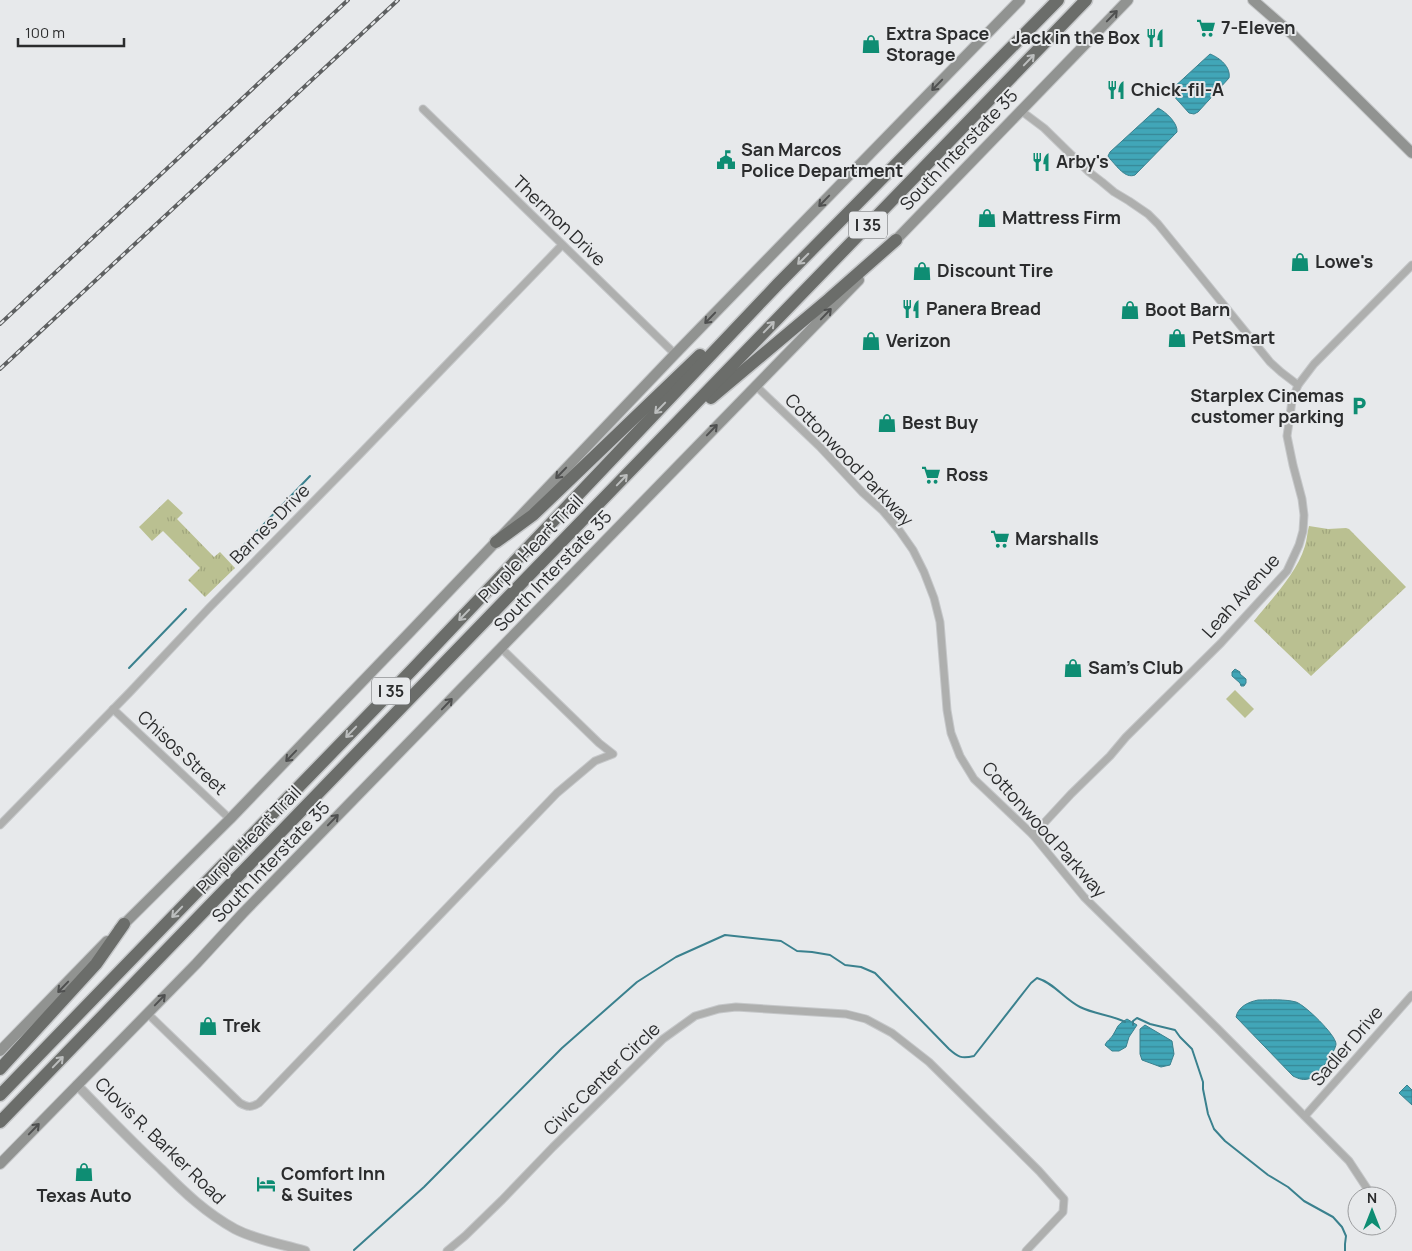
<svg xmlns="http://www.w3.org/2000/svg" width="1412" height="1251" font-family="Manrope,sans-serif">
	<defs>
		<pattern id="grass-tufts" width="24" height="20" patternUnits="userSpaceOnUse" patternTransform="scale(1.25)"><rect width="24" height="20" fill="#bac091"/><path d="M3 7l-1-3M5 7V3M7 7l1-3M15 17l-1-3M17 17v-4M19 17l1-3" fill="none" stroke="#a0a57d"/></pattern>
		<pattern id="water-rules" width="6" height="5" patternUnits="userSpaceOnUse" patternTransform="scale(1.25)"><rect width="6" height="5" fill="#41a6b8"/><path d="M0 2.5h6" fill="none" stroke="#378796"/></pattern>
	</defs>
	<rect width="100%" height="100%" fill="#e7e9eb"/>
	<g fill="url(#grass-tufts)">
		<path d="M168 499 183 513 177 519 214 557 220 552 235 568 205 597 188 580 200 568 163 531 152 541 139 527Z"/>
		<path d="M1309 526 1328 529 1346 528 1349 529 1406 587 1311 676 1254 621C1272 598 1296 575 1305 546 1307 540 1307 533 1309 526Z"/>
	</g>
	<path fill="#bac091" d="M1235 690 1254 709 1245 718 1226 699Z"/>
	<g fill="url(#water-rules)" stroke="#3a818e">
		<path d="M1210 54C1220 58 1231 67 1229 78L1198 112 1194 114 1189 113 1171 93 1172 89Z"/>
		<path d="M1158 108C1166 112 1178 123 1177 132L1135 175C1125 179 1117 166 1110 159L1108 156 1110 152Z"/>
		<path d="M1235 669 1240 672V674L1246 679V683L1244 686H1241L1240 683 1232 676V672Z"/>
		<path d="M1258 1000C1270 1000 1285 999 1296 1002 1305 1005 1336 1035 1336 1044 1336 1051 1318 1075 1311 1078 1304 1081 1299 1079 1293 1076L1236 1017C1238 1007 1248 1002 1258 1000Z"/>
		<path d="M1127 1019 1137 1025 1129 1037 1126 1047 1119 1051H1112L1105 1045C1107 1040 1111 1039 1113 1035 1119 1025 1116 1026 1127 1019Z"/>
		<path d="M1145 1025 1172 1041 1174 1054 1170 1065 1161 1067 1142 1060 1140 1054V1029Z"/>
		<path d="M1407 1085 1412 1090V1105L1399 1093Z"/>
	</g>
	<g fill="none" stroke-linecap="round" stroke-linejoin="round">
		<g stroke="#3a818e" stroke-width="2">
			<path d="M238 551 310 476"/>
			<path d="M129 668 186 609"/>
			<path d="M1133 1025V1021L1137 1018 1150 1024 1175 1030 1180 1037 1192 1049 1203 1082V1089L1208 1114 1214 1129 1225 1141 1268 1175 1288 1187 1304 1201 1333 1217 1342 1227 1346 1236 1345 1244V1251"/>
			<path d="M354 1250 424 1187 562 1048 637 982 676 957 725 935 781 941 797 951 812 952 830 955 845 965 861 967 875 973 949 1049C958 1057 961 1059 974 1056L1031 983 1037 978C1054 983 1064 999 1080 1007 1094 1014 1111 1015 1125 1022"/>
		</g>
		<g stroke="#c5c7c9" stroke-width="9">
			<g id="minor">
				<path d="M423 109 675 354"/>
				<path d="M1020 110 1044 128 1089 172 1102 182 1114 192 1129 201 1148 214 1158 224 1193 267 1270 362 1281 372 1298 385"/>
				<path d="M756 386 820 447 863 493 883 511 899 530 913 550 924 572 934 598 940 622 947 710 951 733 960 756 974 779 1033 835 1084 897 1217 1028 1349 1161 1372 1196"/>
				<path d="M113 709 230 819"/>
				<path d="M0 825 130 692 209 608 360 454 562 245"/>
				<path d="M1033 835 1071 794 1110 756 1126 737 1221 643 1287 571 1299 545 1303 531 1304 515 1302 499 1293 465 1287 436 1292 401 1298 385 1314 364 1412 265"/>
				<path d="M147 1013 240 1103C247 1107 251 1108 259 1103L557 793 595 761 613 754 599 743 501 648"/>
				<path d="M1305 1116 1412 995"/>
				<path d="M447 1251 465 1236 502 1200 553 1147 663 1039 695 1016 719 1009 736 1007 846 1014 866 1019 892 1033 929 1062 1039 1171 1064 1199 1063 1212 1026 1251"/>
			</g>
		</g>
		<g stroke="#c5c7c9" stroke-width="11">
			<path id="tertiary" d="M77 1085C104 1113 132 1142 161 1169 184 1192 206 1213 235 1229 256 1240 282 1244 305 1251"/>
		</g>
		<g stroke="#c5c7c9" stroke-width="12">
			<g id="secondary">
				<path d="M1253 0 1292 34 1412 153"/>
				<path d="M891 245 1128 0"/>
				<path d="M119 929 230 819 410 632 675 354 1020 0"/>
				<path d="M0 1051 107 941"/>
				<path d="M0 1164 196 964 243 913 859 280"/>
			</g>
		</g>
		<g stroke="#c5c7c9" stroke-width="15">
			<g id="motorway">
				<path d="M711 398 829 299 896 240"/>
				<path d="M496 542 533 515 700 355"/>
				<path d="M0 1069 96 964 124 924"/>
				<path d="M0 1095 412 670 778 284 1058 0"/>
				<path d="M0 1122 1086 0"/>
			</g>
		</g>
		<use href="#minor" stroke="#aeafae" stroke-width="7"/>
		<use href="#tertiary" stroke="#aeafae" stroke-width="9"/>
		<use href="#secondary" stroke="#919391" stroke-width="10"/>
		<use href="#motorway" stroke="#6b6d6a" stroke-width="12"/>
		<g stroke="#5e6061" stroke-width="4">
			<g id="rail">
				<path d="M0 324 348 0"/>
				<path d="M0 369 398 0"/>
			</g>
		</g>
		<use href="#rail" stroke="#e7e9eb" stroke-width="2" stroke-dasharray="5.5" stroke-linecap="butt"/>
	</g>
	<defs><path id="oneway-shaft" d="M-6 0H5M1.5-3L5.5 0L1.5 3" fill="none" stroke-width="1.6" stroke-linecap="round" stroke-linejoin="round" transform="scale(1.25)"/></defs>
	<g stroke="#4f5050">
		<use href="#oneway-shaft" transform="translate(1112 16) rotate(-46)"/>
		<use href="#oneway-shaft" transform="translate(937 85) rotate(134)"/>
		<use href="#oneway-shaft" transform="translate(824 201) rotate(134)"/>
		<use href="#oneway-shaft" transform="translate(826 314) rotate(-46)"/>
		<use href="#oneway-shaft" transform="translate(710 318) rotate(134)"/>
		<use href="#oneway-shaft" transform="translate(712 430) rotate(-46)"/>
		<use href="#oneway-shaft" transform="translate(561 473) rotate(134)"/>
		<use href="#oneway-shaft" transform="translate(447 704) rotate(-46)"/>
		<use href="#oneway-shaft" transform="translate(291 756) rotate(134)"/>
		<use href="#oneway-shaft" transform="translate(333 820) rotate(-46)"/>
		<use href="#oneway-shaft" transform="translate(63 987) rotate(134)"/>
		<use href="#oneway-shaft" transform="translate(160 1000) rotate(-46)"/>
		<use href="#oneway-shaft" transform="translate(34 1129) rotate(-46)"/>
	</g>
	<g stroke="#bcbebe">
		<use href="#oneway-shaft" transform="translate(1029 60) rotate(-46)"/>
		<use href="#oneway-shaft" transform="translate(803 259) rotate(135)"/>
		<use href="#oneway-shaft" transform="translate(769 327) rotate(-46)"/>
		<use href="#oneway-shaft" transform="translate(660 408) rotate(134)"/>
		<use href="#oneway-shaft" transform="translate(622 480) rotate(-46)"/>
		<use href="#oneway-shaft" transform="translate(464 615) rotate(134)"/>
		<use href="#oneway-shaft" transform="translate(351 732) rotate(134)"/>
		<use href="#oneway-shaft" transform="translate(177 912) rotate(134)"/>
		<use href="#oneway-shaft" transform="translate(58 1062) rotate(-46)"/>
	</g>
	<defs>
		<g id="supermarket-bare" transform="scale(1.5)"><path d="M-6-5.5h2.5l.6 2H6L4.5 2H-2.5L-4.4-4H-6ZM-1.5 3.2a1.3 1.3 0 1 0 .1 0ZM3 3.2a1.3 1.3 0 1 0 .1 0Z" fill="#0e8d73" stroke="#e7e9eb" stroke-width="2.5" paint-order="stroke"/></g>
		<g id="restaurant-bare" transform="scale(1.5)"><path d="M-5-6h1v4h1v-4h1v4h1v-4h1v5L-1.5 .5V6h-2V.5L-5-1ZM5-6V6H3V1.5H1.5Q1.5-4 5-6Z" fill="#0e8d73" stroke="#e7e9eb" stroke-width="2.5" paint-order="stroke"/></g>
		<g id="shop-bare" transform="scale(1.5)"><path d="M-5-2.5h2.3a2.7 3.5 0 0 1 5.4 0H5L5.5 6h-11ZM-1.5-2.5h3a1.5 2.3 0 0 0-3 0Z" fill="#0e8d73" stroke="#e7e9eb" stroke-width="2.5" paint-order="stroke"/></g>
		<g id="civic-bare" transform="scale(1.5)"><path d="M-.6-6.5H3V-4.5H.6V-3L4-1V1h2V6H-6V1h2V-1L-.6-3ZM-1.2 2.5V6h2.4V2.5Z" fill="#0e8d73" stroke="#e7e9eb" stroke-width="2.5" paint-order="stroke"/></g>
		<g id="parking-bare" transform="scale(1.5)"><path d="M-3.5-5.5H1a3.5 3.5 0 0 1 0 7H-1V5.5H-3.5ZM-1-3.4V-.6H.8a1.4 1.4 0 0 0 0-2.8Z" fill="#0e8d73" stroke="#e7e9eb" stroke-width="2.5" paint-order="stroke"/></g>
		<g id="hotel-bare" transform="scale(1.5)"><path d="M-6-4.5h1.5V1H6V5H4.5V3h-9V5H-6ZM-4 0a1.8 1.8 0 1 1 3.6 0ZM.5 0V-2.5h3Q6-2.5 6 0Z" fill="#0e8d73" stroke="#e7e9eb" stroke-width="2.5" paint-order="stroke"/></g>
	</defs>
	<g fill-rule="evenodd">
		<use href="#supermarket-bare" x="1206" y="28"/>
		<use href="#restaurant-bare" x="1155" y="38"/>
		<use href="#shop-bare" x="871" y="44"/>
		<use href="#restaurant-bare" x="1116" y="90"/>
		<use href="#civic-bare" x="726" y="160"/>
		<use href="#restaurant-bare" x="1041" y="162"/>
		<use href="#shop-bare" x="987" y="218"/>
		<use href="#shop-bare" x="1300" y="262"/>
		<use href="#shop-bare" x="922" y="271"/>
		<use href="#restaurant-bare" x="911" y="309"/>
		<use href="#shop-bare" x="1130" y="310"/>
		<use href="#shop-bare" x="1177" y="338"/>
		<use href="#shop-bare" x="871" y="341"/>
		<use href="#parking-bare" x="1359" y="406"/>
		<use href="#shop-bare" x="887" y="423"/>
		<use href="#supermarket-bare" x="931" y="475"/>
		<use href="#supermarket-bare" x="1000" y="539"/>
		<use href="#shop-bare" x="1073" y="668"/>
		<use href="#shop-bare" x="208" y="1026"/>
		<use href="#shop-bare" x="84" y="1172"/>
		<use href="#hotel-bare" x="266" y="1184"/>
	</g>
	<g text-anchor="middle" stroke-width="4" stroke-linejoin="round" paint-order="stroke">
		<g fill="#e7e9eb" stroke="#636566" stroke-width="1">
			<rect x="849" y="211.5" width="38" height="27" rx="4"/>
			<rect x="372" y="677.5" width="38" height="27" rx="4"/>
		</g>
		<g font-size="16" font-weight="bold" fill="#2b2c2d">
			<text x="868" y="231">I 35</text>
			<text x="391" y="697">I 35</text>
		</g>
		<g font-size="18" font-weight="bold" fill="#2b2c2d" stroke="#e7e9eb" text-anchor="start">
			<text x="1221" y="34">7-Eleven</text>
			<text x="886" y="40">Extra Space<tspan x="886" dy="21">Storage</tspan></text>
			<text x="1140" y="44" text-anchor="end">Jack in the Box</text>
			<text x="1131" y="96">Chick-fil-A</text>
			<text x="741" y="156">San Marcos<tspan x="741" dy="21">Police Department</tspan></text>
			<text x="1056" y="168">Arby's</text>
			<text x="1002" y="224">Mattress Firm</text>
			<text x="1315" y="268">Lowe's</text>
			<text x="937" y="277">Discount Tire</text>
			<text x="926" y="315">Panera Bread</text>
			<text x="1145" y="316">Boot Barn</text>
			<text x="1192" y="344">PetSmart</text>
			<text x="886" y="347">Verizon</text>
			<text x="1344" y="402" text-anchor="end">Starplex Cinemas<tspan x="1344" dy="21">customer parking</tspan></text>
			<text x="902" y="429">Best Buy</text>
			<text x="946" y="481">Ross</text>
			<text x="1015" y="545">Marshalls</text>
			<text x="1088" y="674">Sam's Club</text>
			<text x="223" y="1032">Trek</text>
			<text x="281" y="1180">Comfort Inn<tspan x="281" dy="21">&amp; Suites</tspan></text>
			<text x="84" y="1202" text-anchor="middle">Texas Auto</text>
		</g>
		<g font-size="18" fill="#2b2c2d" stroke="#e7e9eb">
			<text transform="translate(959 150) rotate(-46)" y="6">South Interstate 35</text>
			<text transform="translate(559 221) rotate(44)" y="6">Thermon Drive</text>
			<text transform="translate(849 460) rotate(46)" y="6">Cottonwood Parkway</text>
			<text transform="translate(270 524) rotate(-45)" y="6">Barnes Drive</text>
			<text transform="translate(531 549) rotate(-46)" y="6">Purple Heart Trail</text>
			<text transform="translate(553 571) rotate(-46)" y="6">South Interstate 35</text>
			<text transform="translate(1241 596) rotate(-48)" y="6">Leah Avenue</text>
			<text transform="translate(182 753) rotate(43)" y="6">Chisos Street</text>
			<text transform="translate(1044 830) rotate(48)" y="6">Cottonwood Parkway</text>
			<text transform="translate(249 840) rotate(-46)" y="6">Purple Heart Trail</text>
			<text transform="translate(271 862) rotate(-46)" y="6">South Interstate 35</text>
			<text transform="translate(1347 1046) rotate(-49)" y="6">Sadler Drive</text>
			<text transform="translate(602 1079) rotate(-44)" y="6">Civic Center Circle</text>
			<text transform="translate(160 1141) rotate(44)" y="6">Clovis R. Barker Road</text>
		</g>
	</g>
	<g transform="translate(1372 1211)"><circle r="24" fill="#e7e9eb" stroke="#9c9d9f"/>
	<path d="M0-4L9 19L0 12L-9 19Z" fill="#0e8d73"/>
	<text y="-8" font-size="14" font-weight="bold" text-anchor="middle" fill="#2b2c2d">N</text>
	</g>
	<path d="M18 38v8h106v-8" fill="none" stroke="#2b2c2d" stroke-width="2.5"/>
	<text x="25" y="38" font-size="15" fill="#2b2c2d" stroke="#e7e9eb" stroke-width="4" paint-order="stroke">100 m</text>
</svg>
